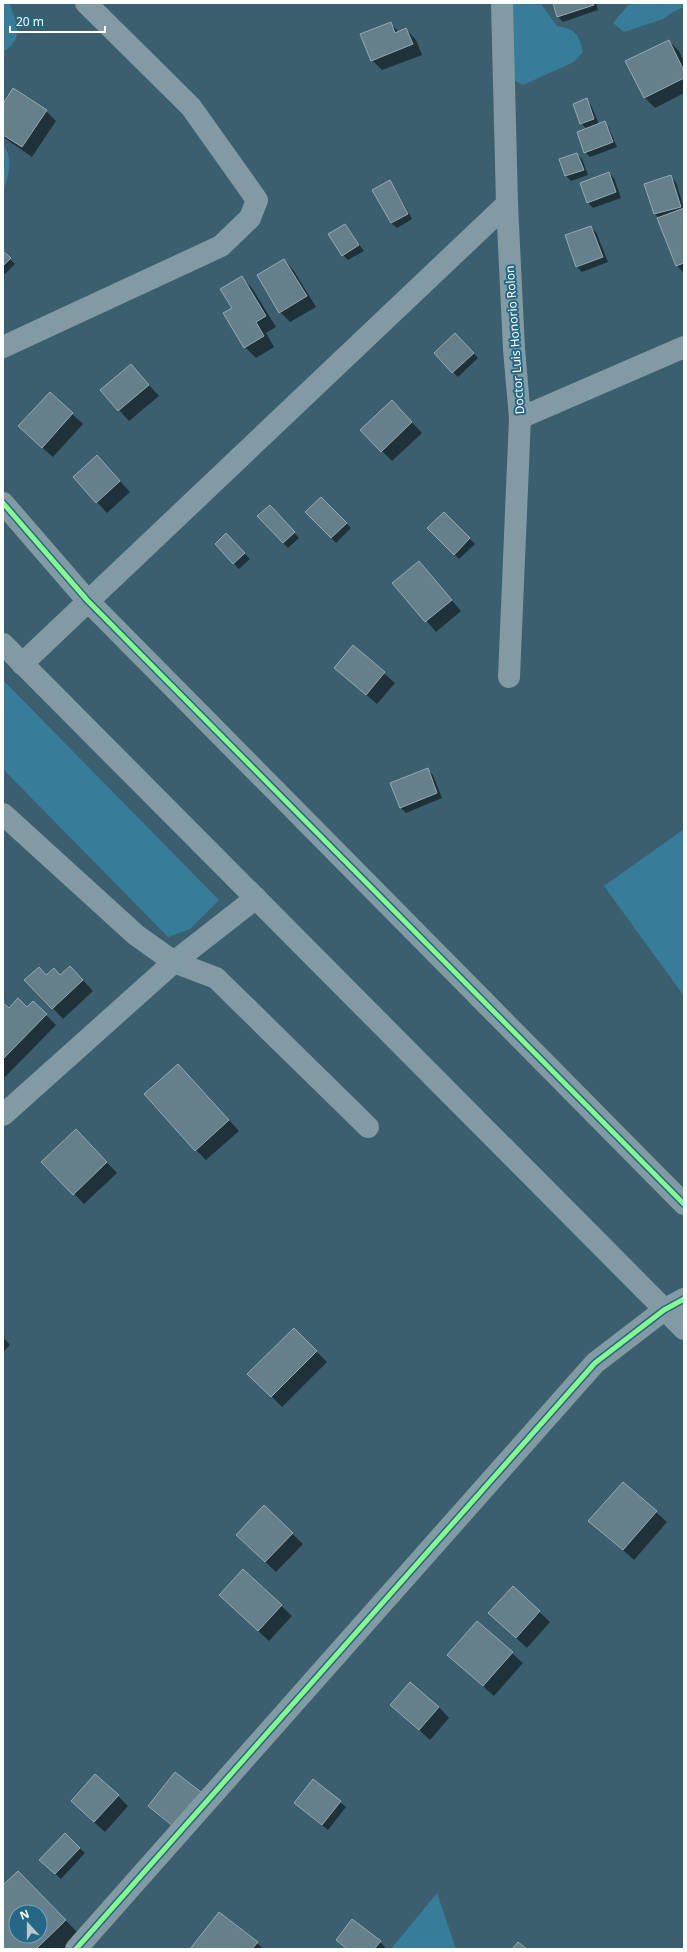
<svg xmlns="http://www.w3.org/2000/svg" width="687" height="1952" font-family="'Noto Sans',sans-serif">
	<rect width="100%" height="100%" fill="#3b5f6e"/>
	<g fill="#377c98">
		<path d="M3 3H9C17 22 25 39 3 52Z"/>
		<path d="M499 3H540L557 26C575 29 579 34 583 52L574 62 523 85 510 78Z"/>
		<path d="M630 3H684V7L673 12 663 19 624 32 613 23Z"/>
		<path d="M3 145C15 158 7 178 3 194Z"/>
		<path d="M3 680 219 900 190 929 168 937 3 769Z"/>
		<path d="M684 829V996L604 886Z"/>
		<path d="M437 1893 456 1949H391Z"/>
	</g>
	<g fill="#0007" fill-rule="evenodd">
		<path d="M554 3H596L598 10 563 22 558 17Z"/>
		<path d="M390 23 399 32 406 29 416 40 422 55 382 70 372 60Z"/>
		<path d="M669 41 679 51 684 62V93L655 108 644 97Z"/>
		<path d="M586 100 591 105 599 124 604 122 609 128 617 147 590 157 585 152 587 129 581 123Z"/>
		<path d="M3 105 46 111 56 121 32 157 3 137Z"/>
		<path d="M577 154 582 159 588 175 571 181 566 176 561 160Z"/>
		<path d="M609 173 614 178 621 198 593 208 588 203Z"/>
		<path d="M671 177 676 182 684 208V273L677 266 660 219 655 214 646 184Z"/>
		<path d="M389 181 394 187 412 219 397 228 391 223Z"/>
		<path d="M345 225 364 251 348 260 343 255Z"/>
		<path d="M591 227 596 232 608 262 582 272 577 267 566 236Z"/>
		<path d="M3 252 15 264 3 276Z"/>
		<path d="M284 260 294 271 316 307 290 322 280 312Z"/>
		<path d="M242 278 252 288 276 327 266 333 274 347 256 358 245 347 225 314 233 309Z"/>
		<path d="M455 334 478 358 458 377 453 372Z"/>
		<path d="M131 365 159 396 129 421 101 390Z"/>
		<path d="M50 394 83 424 53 457 30 437Z"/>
		<path d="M402 412 422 433 392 461 361 430Z"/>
		<path d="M107 467 130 492 107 513 74 477Z"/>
		<path d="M321 498 351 528 336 543 306 512Z"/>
		<path d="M275 511 299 538 288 548 283 543Z"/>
		<path d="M444 513 475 544 459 559 428 528Z"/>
		<path d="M226 535 250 559 239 569 216 545Z"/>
		<path d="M419 562 461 611 436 632 394 583Z"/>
		<path d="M353 647 395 683 377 704 335 668Z"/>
		<path d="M427 769 433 775 442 798 406 813 401 808Z"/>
		<path d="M47 976 81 978 93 991 63 1019 26 980Z"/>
		<path d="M33 1002 56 1025 3 1079V1004L9 1009H27Z"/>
		<path d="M178 1065 239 1131 206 1160 196 1150Z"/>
		<path d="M76 1131 117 1173 84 1204 43 1162Z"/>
		<path d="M294 1329 327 1362 282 1407 249 1374Z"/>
		<path d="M3 1337 10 1345 3 1352Z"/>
		<path d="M623 1483 667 1522 634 1560 590 1521Z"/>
		<path d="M264 1507 303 1544 276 1572 248 1545Z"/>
		<path d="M243 1570 292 1616 269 1641 230 1605Z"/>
		<path d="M513 1587 550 1622 527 1648 489 1613Z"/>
		<path d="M477 1622 523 1663 494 1696 448 1655Z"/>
		<path d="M392 1705 439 1707 449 1718 430 1740Z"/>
		<path d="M176 1773 185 1837 149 1806Z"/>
		<path d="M313 1781 346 1807 328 1830 295 1803Z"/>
		<path d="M118 1796 128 1806 105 1832 82 1811Z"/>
		<path d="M65 1834 85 1853 61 1879 40 1860Z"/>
		<path d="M18 1872 80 1935 66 1949H3V1886ZM16 1912H40V1936H16Z"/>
		<path d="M337 1940 380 1942 385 1947 383 1949H347Z"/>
		<path d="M257 1943 263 1949H191Z"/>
	</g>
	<g fill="#657f8b" stroke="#95aab2" fill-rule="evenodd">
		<path d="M553 3H593L594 5 557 17Z"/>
		<path d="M391 22 395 33 406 28 413 44 371 61 360 34Z"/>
		<path d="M669 40 684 71V78L644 98 625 61Z"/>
		<path d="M13 88 47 110 22 147 3 135V104Z"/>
		<path d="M587 98 594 119 580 124 573 104Z"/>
		<path d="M605 121 613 142 584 153 577 132Z"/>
		<path d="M577 153 584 170 565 176 559 159Z"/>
		<path d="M609 172 616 192 587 203 580 183Z"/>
		<path d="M671 175 681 207 654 214 644 184Z"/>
		<path d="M390 180 408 214 391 223 372 190Z"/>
		<path d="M684 208V263L676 266 657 218Z"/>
		<path d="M345 224 359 245 342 256 328 234Z"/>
		<path d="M591 226 603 257 576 267 565 235Z"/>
		<path d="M3 251 11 258 3 266Z"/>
		<path d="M284 259 307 296 279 313 257 275Z"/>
		<path d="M242 276 266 316 256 322 264 336 244 348 223 313 232 308 220 289Z"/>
		<path d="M455 333 474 353 452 373 434 353Z"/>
		<path d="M131 364 149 385 118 411 100 390Z"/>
		<path d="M50 392 73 413 42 448 18 426Z"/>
		<path d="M392 400 412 422 381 452 360 430Z"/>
		<path d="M97 455 120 481 96 503 73 477Z"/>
		<path d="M321 497 347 523 331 538 305 512Z"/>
		<path d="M270 505 295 532 283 543 257 516Z"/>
		<path d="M444 512 470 538 454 555 427 528Z"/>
		<path d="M226 533 245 553 233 564 215 544Z"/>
		<path d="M419 561 452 600 425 622 392 583Z"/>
		<path d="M353 645 385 672 366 695 334 668Z"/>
		<path d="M428 768 437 793 400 808 390 783Z"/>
		<path d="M70 966 83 980 52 1009 24 980 39 967 46 975 54 968 60 975Z"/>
		<path d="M18 998 27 1007 33 1001 47 1014 3 1059V1003L9 1008Z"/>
		<path d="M178 1064 229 1120 195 1151 144 1094Z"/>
		<path d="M76 1129 107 1162 73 1195 41 1162Z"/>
		<path d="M294 1328 317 1351 271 1397 247 1374Z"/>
		<path d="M623 1482 657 1511 623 1550 588 1521Z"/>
		<path d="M264 1505 293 1533 265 1562 236 1535Z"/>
		<path d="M243 1569 282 1605 258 1631 219 1595Z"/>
		<path d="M513 1586 540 1611 516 1638 488 1613Z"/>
		<path d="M477 1621 513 1652 483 1686 447 1655Z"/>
		<path d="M410 1682 439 1707 419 1730 390 1705Z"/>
		<path d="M175 1772 201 1792 174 1827 148 1806Z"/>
		<path d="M95 1774 119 1795 94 1822 71 1801Z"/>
		<path d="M313 1779 341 1801 322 1825 294 1803Z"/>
		<path d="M65 1833 80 1848 55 1874 39 1860Z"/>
		<path d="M18 1871 66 1920 36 1949H3V1885ZM16 1912H40V1936H16Z"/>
		<path d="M219 1912 258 1942 252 1949H190Z"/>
		<path d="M352 1919 381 1941 374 1949H347L336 1940Z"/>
		<path d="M518 1942 527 1949H512Z"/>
	</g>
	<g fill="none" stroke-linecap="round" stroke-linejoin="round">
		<g stroke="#829aa4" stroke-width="22">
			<path d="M502 3 507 204 514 349 520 418 509 677"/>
			<path d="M3 347 221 246 250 218 257 200 191 107 86 3"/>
			<path d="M520 418 684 347"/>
			<path d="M3 503 87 600 684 1204"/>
			<path d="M3 644 684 1329"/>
			<path d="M22 664 507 204"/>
			<path d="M3 814 136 935 174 962 216 978 368 1127"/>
			<path d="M3 1115 174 962 256 898"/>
			<path d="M76 1949 595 1363 664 1310 684 1299"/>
		</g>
		<g stroke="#256784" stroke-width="8">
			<g id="cycleway">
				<path d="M3 503 87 600 684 1204"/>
				<path d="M76 1949 595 1363 664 1310 684 1299"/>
			</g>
		</g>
		<use href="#cycleway" stroke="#87f88f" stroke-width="5"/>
	</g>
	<g text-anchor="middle" stroke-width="4" stroke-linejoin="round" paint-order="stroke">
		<g font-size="12" fill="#fff" stroke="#256784">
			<text transform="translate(515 340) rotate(-94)" y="4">Doctor Luis Honorio Rolon</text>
		</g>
	</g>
	<rect width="687" height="1952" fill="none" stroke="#ffffff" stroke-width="8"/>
	<g transform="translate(28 1924) rotate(339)"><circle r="19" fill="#256784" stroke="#7ca4b5"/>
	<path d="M0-3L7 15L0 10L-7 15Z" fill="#bac7cc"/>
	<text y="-6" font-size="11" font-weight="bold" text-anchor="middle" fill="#ffffff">N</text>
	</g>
	<path d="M10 26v6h95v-6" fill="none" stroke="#ffffff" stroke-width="2"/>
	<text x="16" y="26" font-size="12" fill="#ffffff" stroke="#256784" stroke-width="3" paint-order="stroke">20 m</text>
</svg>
